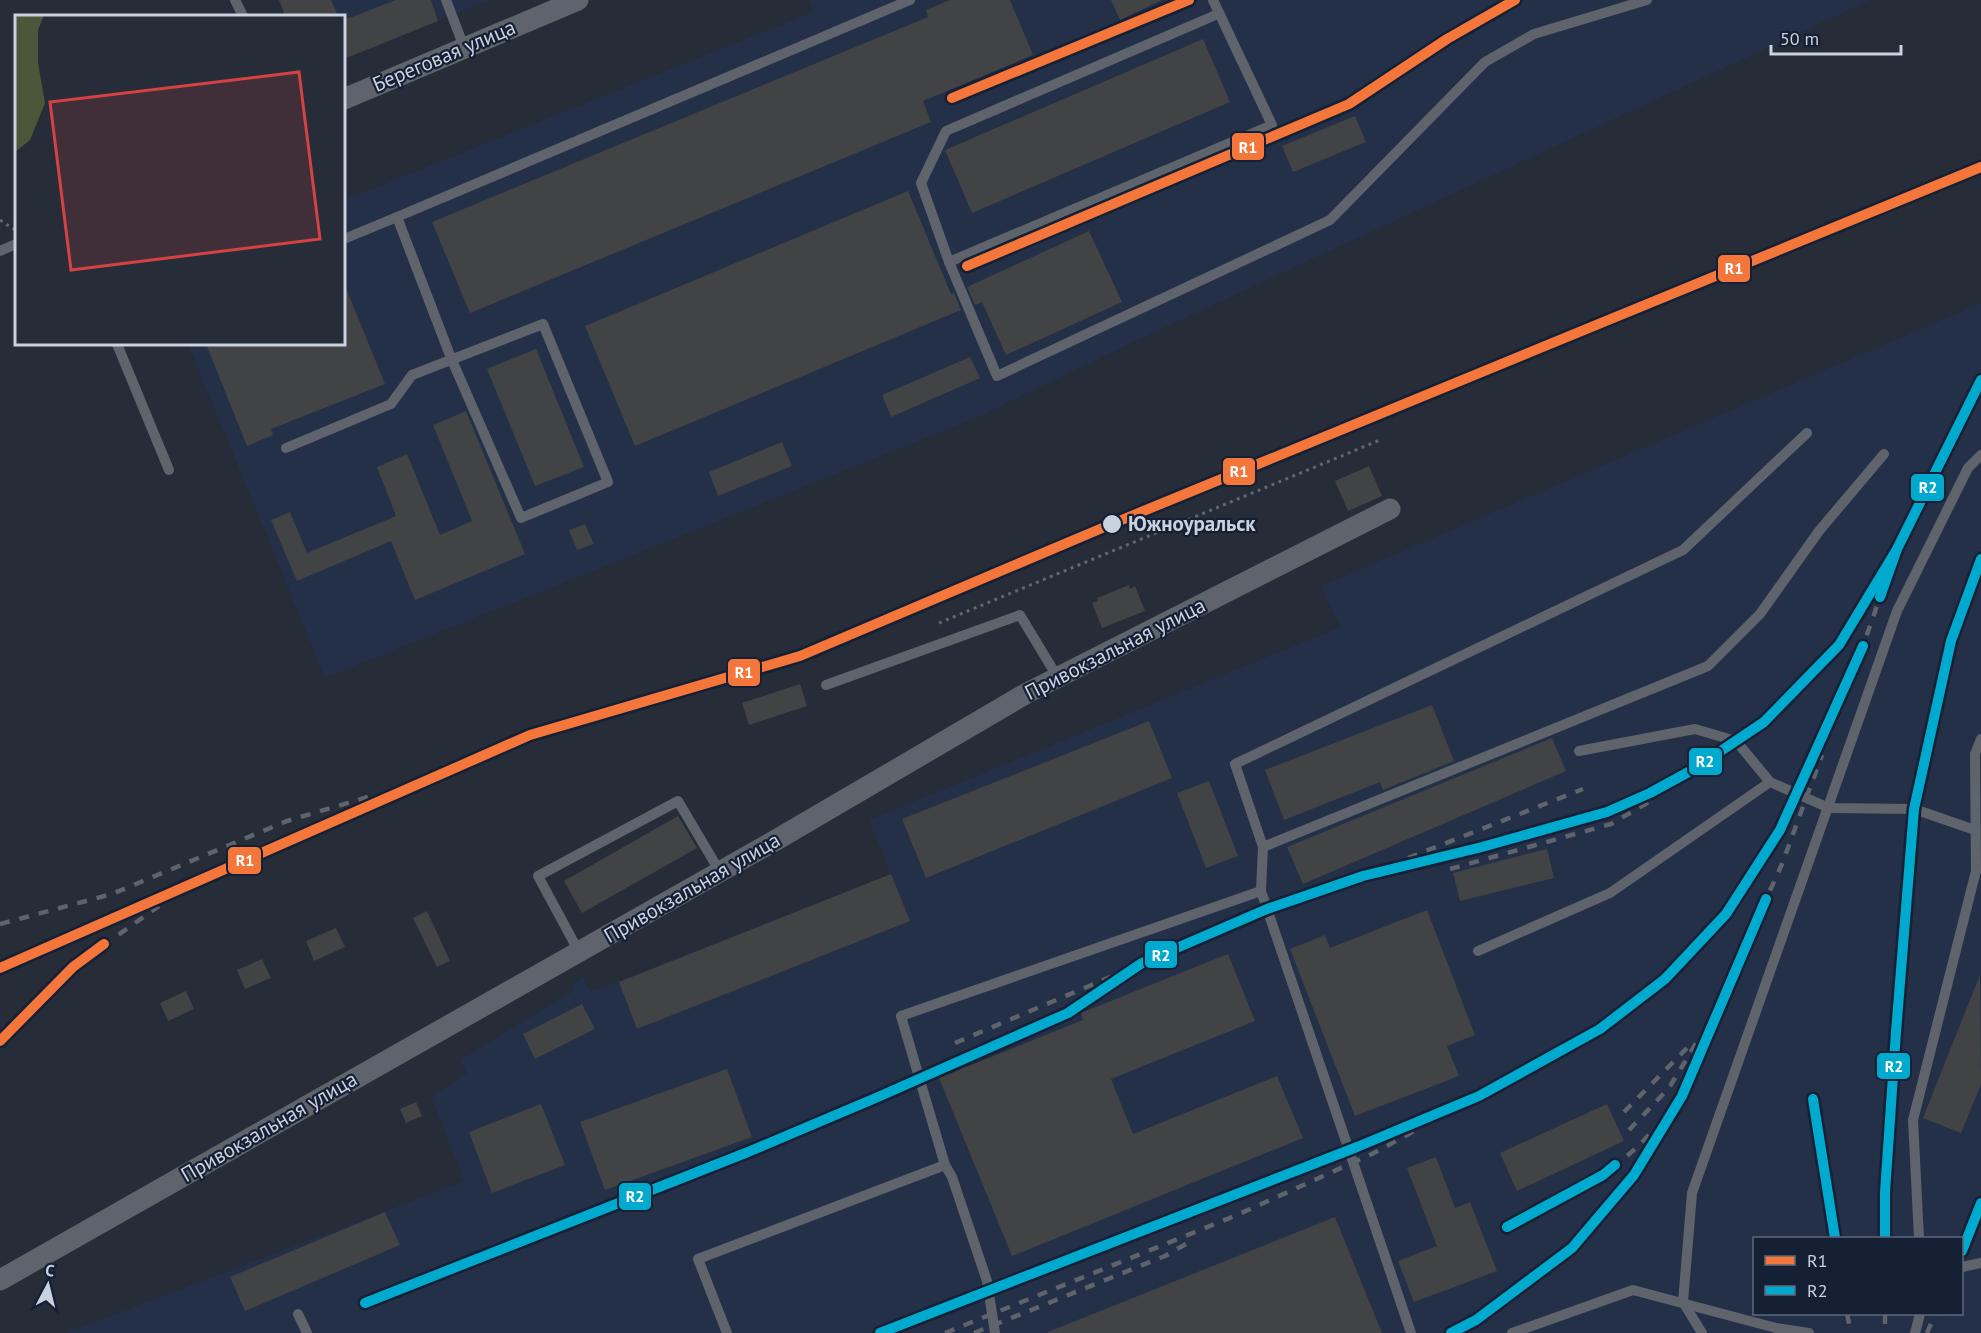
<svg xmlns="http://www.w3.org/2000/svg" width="1981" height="1333" font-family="'PT Sans',sans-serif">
	<rect width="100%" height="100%" fill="#262c38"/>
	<g fill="#233048" fill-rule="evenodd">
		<path d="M279 0H490L344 59V16H285Z"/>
		<path d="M808 0H1871L1129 344 976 418 325 678 188 344H344V200L813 12Z"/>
		<path d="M1981 303V1333H66L464 1181 431 1097 467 1073 460 1060 573 991 571 986 583 978 591 992 891 875 869 820 1340 627 1321 586ZM1754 1238H1962V1314H1754Z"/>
	</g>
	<g fill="#424345">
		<path d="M279 0H331L338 16H285Z"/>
		<path d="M396 0H431L438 21 344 59V20Z"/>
		<path d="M950 0H1010L1033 55 923 101 931 122 470 313 432 222 928 17 926 10Z"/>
		<path d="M1111 0H1162L1120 20Z"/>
		<path d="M1203 39 1230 102 972 213 945 150Z"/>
		<path d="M1355 116 1366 142 1293 172 1282 146Z"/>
		<path d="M908 191 951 294 954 293 961 310 635 446 585 326Z"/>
		<path d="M1089 231 1122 302 1006 355 982 302 975 305 967 287Z"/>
		<path d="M344 283 385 384 271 429 273 435 247 446 206 344H344Z"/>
		<path d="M536 349 584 467 535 486 487 369Z"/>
		<path d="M970 357 980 378 891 417 882 395Z"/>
		<path d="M466 411 525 554 415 600 391 541 297 581 271 520 290 512 307 553 396 516 377 467 407 454 440 535 472 521 433 425Z"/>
		<path d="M782 442 792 466 718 496 709 472Z"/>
		<path d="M1369 466 1382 496 1348 511 1335 481Z"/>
		<path d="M585 524 594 544 577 550 569 530Z"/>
		<path d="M1129 585 1130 589 1135 586 1145 611 1102 628 1092 603 1098 601 1097 598Z"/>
		<path d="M800 684 807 706 749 725 742 703Z"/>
		<path d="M1432 705 1454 761 1383 790 1380 782 1284 820 1265 770Z"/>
		<path d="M1149 721 1172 778 926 878 902 819Z"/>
		<path d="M1552 738 1566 771 1303 884 1287 847Z"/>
		<path d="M1209 781 1238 856 1206 868 1177 793Z"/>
		<path d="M678 816 697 848 582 913 564 881Z"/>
		<path d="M1547 849 1554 878 1460 901 1453 873Z"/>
		<path d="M891 874 910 921 637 1029 619 982Z"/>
		<path d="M1427 910 1475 1035 1447 1046 1459 1076 1355 1116 1290 949 1325 935 1330 948Z"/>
		<path d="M427 911 450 961 437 967 413 918Z"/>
		<path d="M336 928 345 947 314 961 306 941Z"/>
		<path d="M1228 954 1255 1021 1111 1079 1133 1134 1277 1076 1303 1138 1012 1256 939 1078 1083 1020 1081 1013Z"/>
		<path d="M262 959 271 978 245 989 237 970Z"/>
		<path d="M1980 975 1981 1084 1961 1133 1923 1118Z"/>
		<path d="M186 991 194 1009 168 1021 160 1003Z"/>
		<path d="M582 1004 595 1029 535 1059 523 1034Z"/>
		<path d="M727 1069 752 1137 605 1190 580 1122Z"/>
		<path d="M416 1102 422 1116 406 1123 400 1109Z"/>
		<path d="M541 1104 565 1165 492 1193 469 1132Z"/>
		<path d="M1607 1104 1624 1141 1517 1191 1500 1153Z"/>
		<path d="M1436 1157 1455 1208 1470 1202 1497 1271 1414 1302 1398 1261 1437 1246 1407 1168Z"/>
		<path d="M385 1212 400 1245 245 1311 230 1277Z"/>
		<path d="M1335 1217 1382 1333H1048V1332Z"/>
	</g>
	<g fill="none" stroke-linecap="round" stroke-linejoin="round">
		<g stroke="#62666e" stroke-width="3" stroke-dasharray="3 4.5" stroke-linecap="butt">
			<path d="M0 220 15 230"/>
			<path d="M939 623 1380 440"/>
		</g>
		<g stroke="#5f646c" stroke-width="10">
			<path d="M235 0 243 16"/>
			<path d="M446 0 464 47"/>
			<path d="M1218 14 946 131 921 183 949 262 997 376 1330 220 1485 62 1534 34 1647 0"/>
			<path d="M344 239 397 217"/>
			<path d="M0 251 16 244"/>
			<path d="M949 262 1272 125 1213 0"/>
			<path d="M117 344 169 470"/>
			<path d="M286 448 391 404 412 375 543 324 608 482 521 518 451 358 397 217 910 0"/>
			<path d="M826 685 1020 615 1058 678"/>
			<path d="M1579 751 1695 729 1736 741 1770 782 1829 808 1914 809 1975 830"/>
			<path d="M1263 847 1708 666 1760 614 1819 531 1884 454"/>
			<path d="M1261 891 1411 1333"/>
			<path d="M1478 951 1610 893 1770 782"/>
			<path d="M579 952 538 876 678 801 720 872"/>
			<path d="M945 1165 952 1177 987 1281 995 1333"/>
			<path d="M1919 1238 1913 1120 1976 871 1975 754 1981 739"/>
			<path d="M1962 1267 1981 1263"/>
			<path d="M298 1314 307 1333"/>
			<path d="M727 1333 698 1259 945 1165 901 1016 1261 891 1263 847 1235 764 1683 550 1807 433"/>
			<path d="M1512 1333 1633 1290 1776 1328 1809 1333"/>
			<path d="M1702 1333 1683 1302 1692 1193 1897 611 1968 468 1981 455"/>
			<path d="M1915 1333 1920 1314"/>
		</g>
		<g stroke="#5f646c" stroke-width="21">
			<path d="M344 99 578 0"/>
			<path d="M0 1280 776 840 1027 693 1390 509"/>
		</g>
		<g stroke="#5e636c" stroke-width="4.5" stroke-dasharray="10 10" stroke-linecap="butt">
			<path d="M952 98 1189 0"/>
			<path d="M967 266 1349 104 1447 39 1515 0"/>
			<path d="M1895 555 1981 380"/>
			<path d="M1860 654 1888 575"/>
			<path d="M1408 858 1583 789"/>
			<path d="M1450 869 1611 824 1656 798"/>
			<path d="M0 924 112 894 287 821 368 797"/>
			<path d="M0 968 530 735 800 656 1107 526 1536 351"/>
			<path d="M0 1041 73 967 159 906"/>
			<path d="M955 1043 1115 975"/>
			<path d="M1813 1099 1835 1238"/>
			<path d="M1624 1112 1687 1048"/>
			<path d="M1629 1130 1669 1088 1698 1040"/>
			<path d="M1507 1227C1558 1199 1615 1176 1653 1130"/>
			<path d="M1885 1238V1192L1896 1032 1914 809 1951 641 1981 559"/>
			<path d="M1962 1251 1981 1203"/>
			<path d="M365 1303 748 1152 878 1097 1068 1013 1142 963 1267 909 1363 876 1482 847 1607 812 1650 793 1694 769 1764 722 1839 645 1897 549"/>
			<path d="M1847 1314 1851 1333"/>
			<path d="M1885 1314V1333"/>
			<path d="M880 1333 1357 1147 1479 1096 1600 1029 1665 979 1726 914 1780 830 1863 646"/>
			<path d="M945 1333 1237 1215 1372 1154 1418 1129"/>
			<path d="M974 1333 1165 1256 1193 1240"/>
			<path d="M1451 1333 1476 1320 1572 1248 1634 1175 1682 1096 1731 977 1782 864 1822 755"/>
			<path d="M1927 1333 1935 1314"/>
		</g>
		<g stroke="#152035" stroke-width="15">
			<g id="rail-1">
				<path d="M952 98 1189 0"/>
				<path d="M967 266 1349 104 1447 39 1515 0"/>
				<path d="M0 968 530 735 800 656 1107 526 1981 167"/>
				<path d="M0 1041 73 967 104 944"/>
			</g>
		</g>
		<g stroke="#152035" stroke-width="15">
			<g id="rail-2">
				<path d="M1880 597 1897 549 1981 380"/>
				<path d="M1813 1099 1835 1238"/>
				<path d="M1507 1227 1603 1175 1615 1165"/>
				<path d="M1885 1238V1192L1896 1032 1914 809 1951 641 1981 559"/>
				<path d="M1962 1251 1981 1203"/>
				<path d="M365 1303 748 1152 878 1097 1068 1013 1142 963 1267 909 1363 876 1482 847 1607 812 1650 793 1694 769 1764 722 1839 645 1897 549"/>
				<path d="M880 1333 1357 1147 1479 1096 1600 1029 1665 979 1726 914 1780 830 1863 646"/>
				<path d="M1451 1333 1476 1320 1572 1248 1634 1175 1682 1096 1766 899"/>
			</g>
		</g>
		<use href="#rail-1" stroke="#f5763a" stroke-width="10"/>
		<use href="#rail-2" stroke="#00a9ce" stroke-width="10"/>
	</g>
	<circle fill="#cad2e0" stroke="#152035" stroke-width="2" cx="1112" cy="524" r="10"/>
	<g text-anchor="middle" stroke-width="4.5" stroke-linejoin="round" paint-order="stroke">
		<g font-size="21" fill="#cad2e0" stroke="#152035">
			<text transform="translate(444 56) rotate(-23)" y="7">Береговая улица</text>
			<text transform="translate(1115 649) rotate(-27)" y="7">Привокзальная улица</text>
			<text transform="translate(692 888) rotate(-30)" y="7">Привокзальная улица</text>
			<text transform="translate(269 1127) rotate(-30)" y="7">Привокзальная улица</text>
		</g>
		<g font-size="21" font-weight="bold" fill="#cad2e0" stroke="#152035" text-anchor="start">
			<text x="1128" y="531">Южноуральск</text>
		</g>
	</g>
	<g transform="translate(15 15)">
		<rect width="330" height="330" fill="#262c38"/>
		<path d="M0 0H29L23 15V48L30 88 15 125 0 137Z" fill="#495839"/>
		<path fill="#d44244" fill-opacity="0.15" stroke="#d44244" stroke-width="3" d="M284 57 305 224 56 255 35 87Z"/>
		<rect width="330" height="330" fill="none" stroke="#cad2e0" stroke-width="3"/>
	</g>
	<g stroke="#152035" stroke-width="2">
		<rect x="1231" y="132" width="34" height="29" rx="6" fill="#f5763a"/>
		<rect x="1717" y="254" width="34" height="29" rx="6" fill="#f5763a"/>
		<rect x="1222" y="457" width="34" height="29" rx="6" fill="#f5763a"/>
		<rect x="1910" y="473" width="35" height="29" rx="6" fill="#00a9ce"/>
		<rect x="727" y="658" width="34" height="29" rx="6" fill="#f5763a"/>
		<rect x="1688" y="747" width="35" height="29" rx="6" fill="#00a9ce"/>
		<rect x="227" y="846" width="35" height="29" rx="6" fill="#f5763a"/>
		<rect x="1144" y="940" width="34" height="29" rx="6" fill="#00a9ce"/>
		<rect x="1876" y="1052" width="35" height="28" rx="6" fill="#00a9ce"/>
		<rect x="618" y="1182" width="34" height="29" rx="6" fill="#00a9ce"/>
	</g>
	<g font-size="16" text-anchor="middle" font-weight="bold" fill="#fff">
		<text x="1248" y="153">R1</text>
		<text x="1734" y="274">R1</text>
		<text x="1239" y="477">R1</text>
		<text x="1928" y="493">R2</text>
		<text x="744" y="678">R1</text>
		<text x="1705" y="767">R2</text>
		<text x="245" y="866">R1</text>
		<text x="1161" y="961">R2</text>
		<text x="1894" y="1072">R2</text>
		<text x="635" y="1202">R2</text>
	</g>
	<rect x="1753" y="1237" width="210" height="78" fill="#152035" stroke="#5d6779" stroke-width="1.5"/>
	<rect x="1765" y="1256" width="30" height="9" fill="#f5763a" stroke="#5d6779" stroke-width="1.5"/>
	<text x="1807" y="1267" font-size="18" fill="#cad2e0">R1</text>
	<rect x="1765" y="1286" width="30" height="9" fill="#00a9ce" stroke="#5d6779" stroke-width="1.5"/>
	<text x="1807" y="1297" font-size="18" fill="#cad2e0">R2</text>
	<g transform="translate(48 1285) rotate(7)" stroke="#152035" stroke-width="4.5" paint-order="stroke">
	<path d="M0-4.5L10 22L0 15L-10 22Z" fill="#cad2e0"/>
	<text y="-9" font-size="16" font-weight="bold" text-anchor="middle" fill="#cad2e0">С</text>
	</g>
	<path d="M1771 45v9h130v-9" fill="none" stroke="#cad2e0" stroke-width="3"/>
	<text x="1780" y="45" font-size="18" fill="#cad2e0" stroke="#152035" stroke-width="4.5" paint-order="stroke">50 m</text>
</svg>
